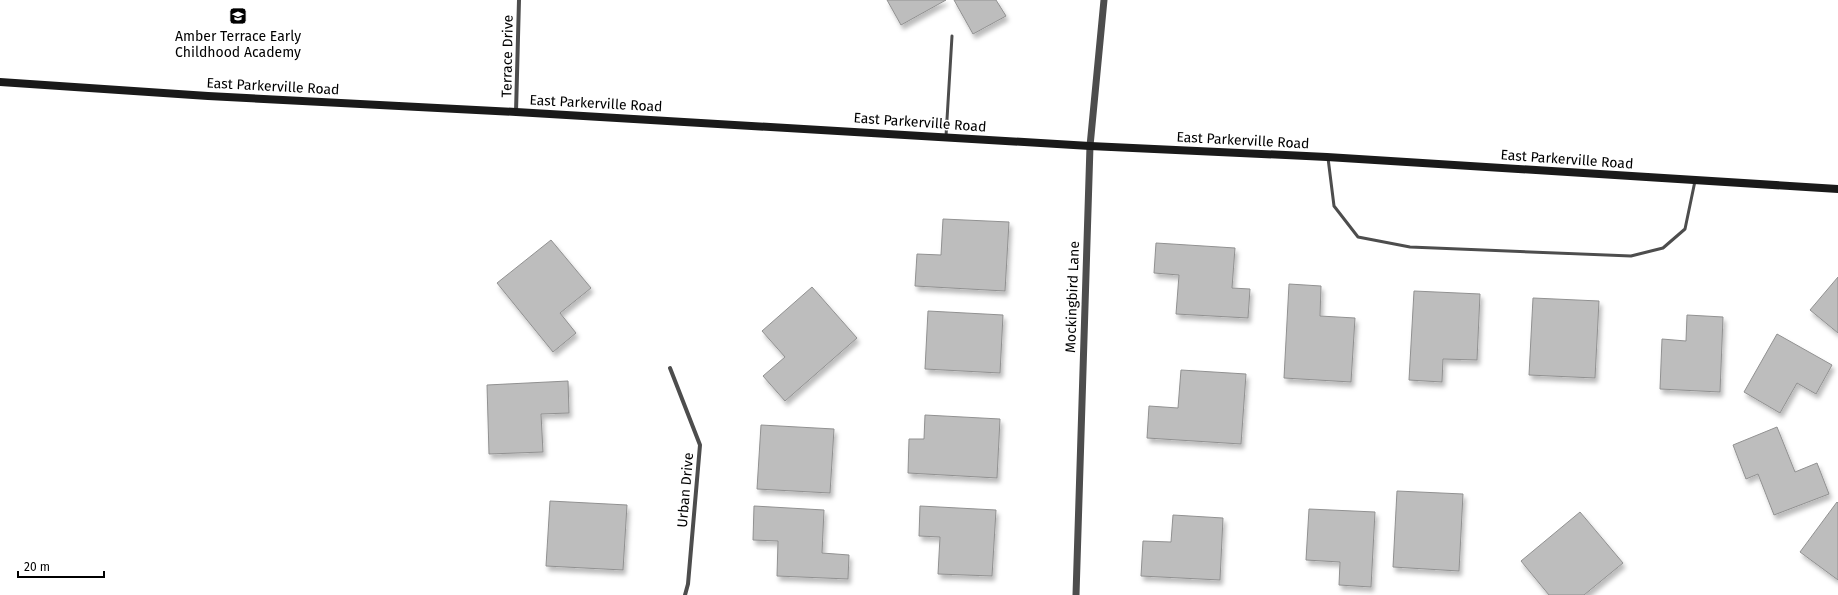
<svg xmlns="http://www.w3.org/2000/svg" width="1838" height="595" font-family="'Fira Sans',sans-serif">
	<defs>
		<filter id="shadow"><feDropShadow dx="2.5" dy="4.5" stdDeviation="2" flood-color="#0004"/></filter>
	</defs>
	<rect width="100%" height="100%" fill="#fff"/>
	<g fill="#bdbdbd" stroke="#919191" filter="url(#shadow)">
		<path d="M887 0H946L901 25Z"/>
		<path d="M954 0H996L1006 16 973 34Z"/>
		<path d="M943 219 1009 222 1005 291 915 286 917 254 941 255Z"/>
		<path d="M551 240 591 288 560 313 576 333 553 352 497 283Z"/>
		<path d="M1156 243 1235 248 1232 288 1250 289 1248 318 1176 314 1179 275 1154 273Z"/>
		<path d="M1838 277V333L1810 310Z"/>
		<path d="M1289 284 1321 286 1320 316 1355 318 1351 382 1284 378Z"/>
		<path d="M812 287 857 338 785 401 763 376 785 357 762 331Z"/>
		<path d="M1414 291 1480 294 1477 360 1443 359 1442 382 1409 380Z"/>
		<path d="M1533 298 1599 301 1595 378 1529 375Z"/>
		<path d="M928 311 1003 315 1000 373 925 369Z"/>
		<path d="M1687 315 1723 317 1720 392 1660 389 1662 339 1686 341Z"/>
		<path d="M1777 334 1832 365 1816 394 1797 383 1780 413 1744 392Z"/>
		<path d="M1181 370 1246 374 1241 444 1147 438 1149 406 1178 408Z"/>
		<path d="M568 381 569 413 541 414 543 452 489 454 487 385Z"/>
		<path d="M925 415 1000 419 997 478 908 473 909 439H924Z"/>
		<path d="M761 425 834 429 830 493 757 489Z"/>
		<path d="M1777 427 1795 472 1817 463 1829 494 1774 515 1758 474 1746 479 1733 445Z"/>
		<path d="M1397 491 1463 494 1459 571 1393 567Z"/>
		<path d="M550 501 627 505 623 570 546 566Z"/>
		<path d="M1837 502 1838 503V580L1800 552Z"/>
		<path d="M754 506 824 510 822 553 849 555 848 579 777 576 778 541 753 540Z"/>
		<path d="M920 506 996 510 992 576 938 574 940 537 919 536Z"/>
		<path d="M1309 509 1375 512 1371 587 1339 585 1340 562 1306 560Z"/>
		<path d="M1580 512 1623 563 1584 595H1549L1521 561Z"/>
		<path d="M1173 515 1223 518 1220 580 1141 576 1143 541 1171 542Z"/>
	</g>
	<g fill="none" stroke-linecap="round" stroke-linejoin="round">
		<g stroke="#4d4d4d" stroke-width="3">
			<path d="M946 136 952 36"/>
			<path d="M1328 158 1334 206 1358 237 1410 247 1631 256 1663 248 1685 229 1695 181"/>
		</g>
		<g stroke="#4d4d4d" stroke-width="4">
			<path d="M516 112 519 0"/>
			<path d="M670 368 700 445 688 584 685 595"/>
		</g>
		<path stroke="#4d4d4d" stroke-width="7" d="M1076 595 1090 146 1104 0"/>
		<path stroke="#1a1a1a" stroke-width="8" d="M0 82 208 96 516 112 1090 146 1327 157 1838 189"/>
	</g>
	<defs>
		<g id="school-square" transform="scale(0.9)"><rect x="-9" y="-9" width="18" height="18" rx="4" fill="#000" stroke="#fff"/><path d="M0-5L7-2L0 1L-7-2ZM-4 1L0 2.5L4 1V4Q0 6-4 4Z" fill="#fff"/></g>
	</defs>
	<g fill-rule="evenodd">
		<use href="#school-square" x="238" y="16"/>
	</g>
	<g text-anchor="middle" stroke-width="3" stroke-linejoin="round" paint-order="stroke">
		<g font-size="14" fill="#000" stroke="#fff">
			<text x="238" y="41">Amber Terrace Early<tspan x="238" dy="16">Childhood Academy</tspan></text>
		</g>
		<g font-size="14" fill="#000" stroke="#fff">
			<text transform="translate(507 56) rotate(-89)" y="5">Terrace Drive</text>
			<text transform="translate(273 86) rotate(3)" y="5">East Parkerville Road</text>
			<text transform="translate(596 103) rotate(3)" y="5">East Parkerville Road</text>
			<text transform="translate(920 122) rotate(4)" y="5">East Parkerville Road</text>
			<text transform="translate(1243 140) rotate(3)" y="5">East Parkerville Road</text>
			<text transform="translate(1567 159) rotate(4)" y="5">East Parkerville Road</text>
			<text transform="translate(1072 297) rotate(-88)" y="5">Mockingbird Lane</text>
			<text transform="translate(685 490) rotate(-85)" y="5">Urban Drive</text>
		</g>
	</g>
	<path d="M18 571v6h86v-6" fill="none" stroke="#000000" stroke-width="2"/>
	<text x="24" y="571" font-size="12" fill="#000000" stroke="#ffffff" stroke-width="3" paint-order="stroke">20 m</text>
</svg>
